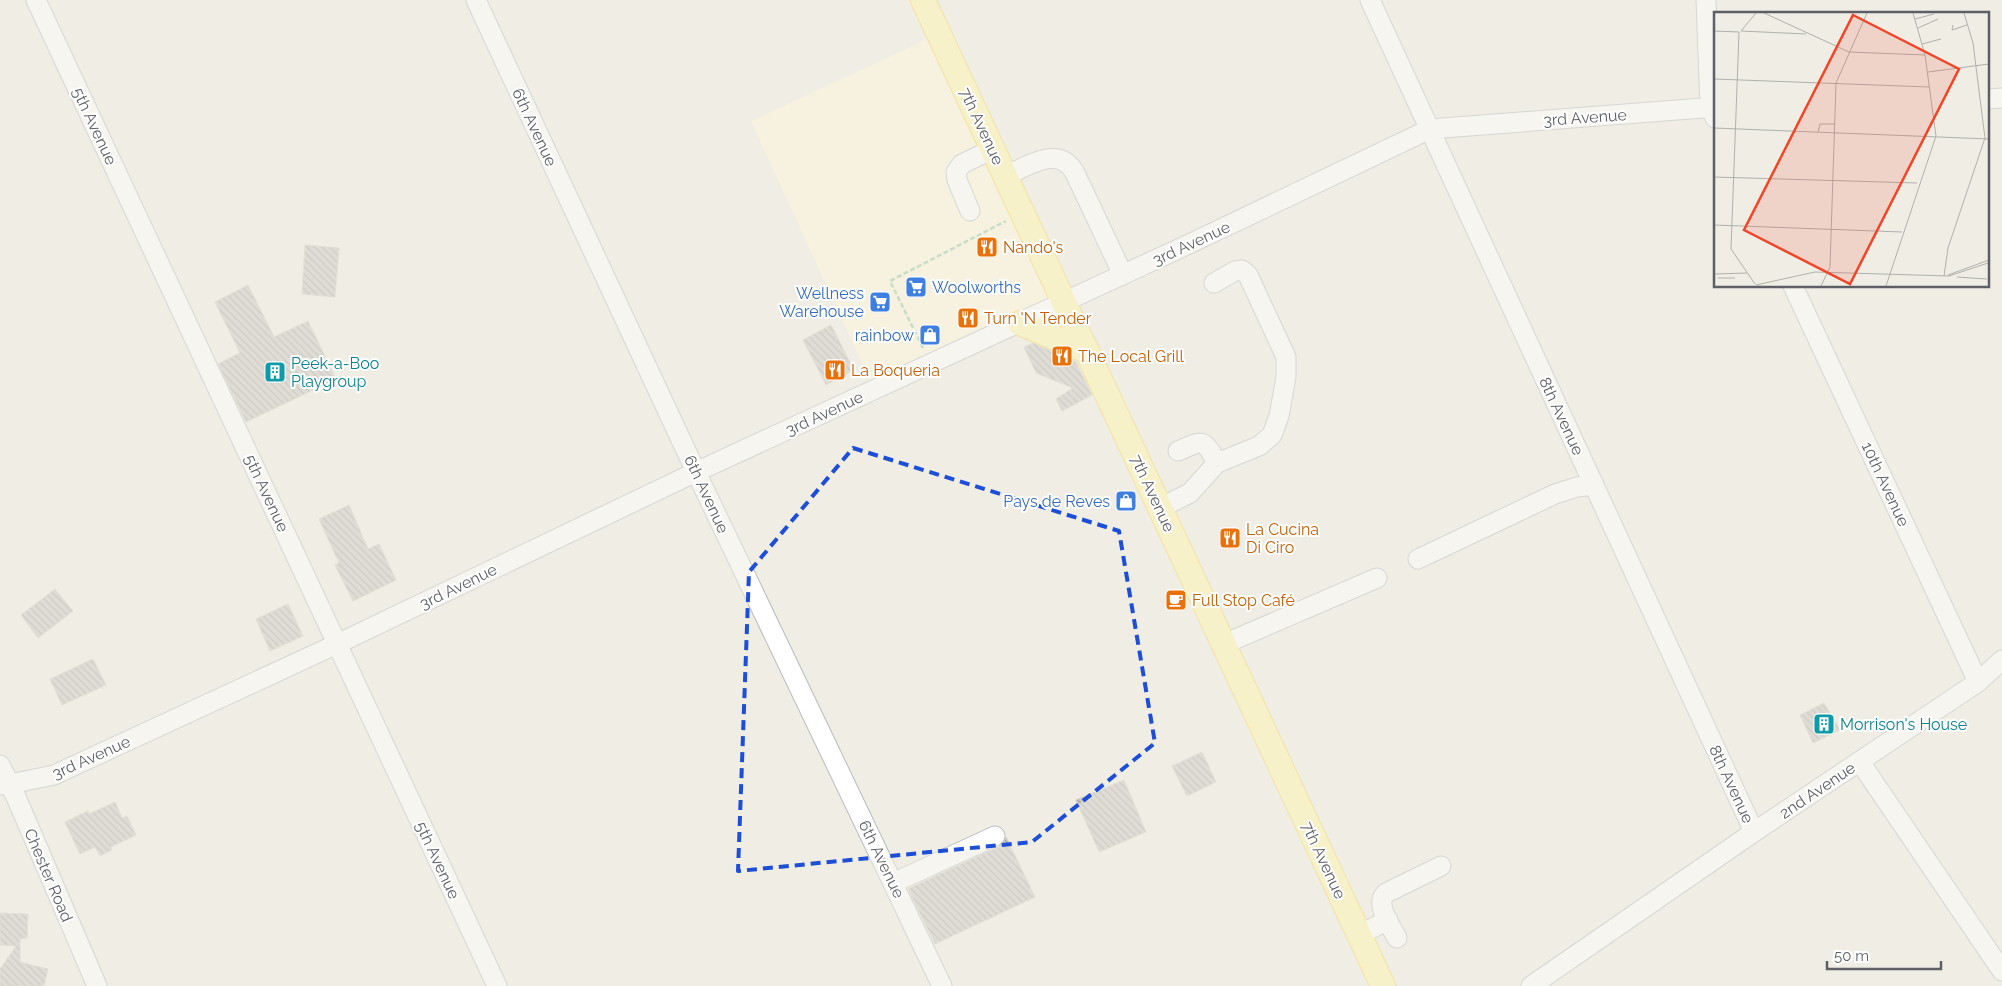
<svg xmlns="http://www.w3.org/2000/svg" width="2002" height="986" font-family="Raleway,sans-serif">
	<defs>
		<pattern id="building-back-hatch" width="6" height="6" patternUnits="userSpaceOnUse" patternTransform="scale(1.25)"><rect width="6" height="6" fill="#cac7c1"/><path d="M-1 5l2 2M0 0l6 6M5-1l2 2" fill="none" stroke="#a7a5a0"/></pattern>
	</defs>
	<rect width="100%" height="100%" fill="#efede4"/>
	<path fill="#fff9d9" d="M930 38 1056 300 872 385 751 121Z"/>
	<g fill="url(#building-back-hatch)" stroke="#d4d0c2">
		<path d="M305 245 339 248 335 297 302 294Z"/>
		<path d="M248 285 274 337 308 321 336 379 246 422 218 364 240 353 215 302Z"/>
		<path d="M831 325 854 370 826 385 803 340Z"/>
		<path d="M1033 343 1076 362 1092 395 1062 411 1056 399 1073 388 1036 373 1024 347Z"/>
		<path d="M349 505 368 549 379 544 396 580 353 601 335 565 339 563 319 519Z"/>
		<path d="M55 589 73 611 38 638 21 615Z"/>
		<path d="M288 604 303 636 270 651 256 619Z"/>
		<path d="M93 659 106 685 62 705 50 679Z"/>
		<path d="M1824 703 1840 730 1813 743 1800 715Z"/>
		<path d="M1202 752 1216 782 1187 796 1172 766Z"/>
		<path d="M1124 780 1146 832 1099 852 1076 800Z"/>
		<path d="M115 802 122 818 127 816 136 835 111 847 112 850 100 856 95 847 80 854 65 822 88 811 89 814Z"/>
		<path d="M1006 837 1035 897 935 944 908 889 1000 846 1004 842Z"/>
		<path d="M0 913 28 914 27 938 20 939V962L48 969 44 986H0V969L16 946 0 945Z"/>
	</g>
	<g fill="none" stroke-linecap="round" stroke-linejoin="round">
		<g stroke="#b9bbc1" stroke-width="21">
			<g id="minor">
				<path d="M36 0 497 986"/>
				<path d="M476 0 696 472 942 986"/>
				<path d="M1370 0 1754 832"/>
				<path d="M1706 0 1710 107 1715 118"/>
				<path d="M1988 99 2002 98"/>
				<path d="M1006 176C1027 166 1059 144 1075 173L1123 275"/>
				<path d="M970 211 957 180 956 172 962 164 993 149"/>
				<path d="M1793 286 1978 682"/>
				<path d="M1178 451C1204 440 1203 438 1217 463"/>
				<path d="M1160 508 1190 493 1217 463 1259 446 1272 435 1279 416 1286 377V357L1248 275 1242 270 1235 271 1214 283"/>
				<path d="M1418 559 1555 494 1577 487 1594 485"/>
				<path d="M1224 644 1377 578"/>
				<path d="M1860 762 2002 971"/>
				<path d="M0 765 16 797 97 986"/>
				<path d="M0 785 10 784 54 775 337 644 696 472 1187 245 1430 129 1716 107"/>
				<path d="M893 883 995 836"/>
				<path d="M1359 935 1388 920"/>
				<path d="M1397 938C1391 926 1374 904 1386 893L1441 866"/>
				<path d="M1531 986 1754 832 1978 682 2002 660"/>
			</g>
		</g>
		<g stroke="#f8d554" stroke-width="26">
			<g id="major">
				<path d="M923 0 1383 986"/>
				<path d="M1020 323 1087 351"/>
			</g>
		</g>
		<path stroke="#98c9a9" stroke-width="2.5" stroke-dasharray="5 2.5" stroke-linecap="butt" d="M923 348 890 281 1006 221"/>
		<use href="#minor" stroke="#fff" stroke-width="19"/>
		<use href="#major" stroke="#fff7a9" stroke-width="24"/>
	</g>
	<path d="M0 0H2002V986H0ZM853 448 1119 531 1155 743 1032 842 738 871 749 572Z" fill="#efede4" fill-opacity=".55" fill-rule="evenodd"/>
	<path fill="none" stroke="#1d4ed8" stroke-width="4" stroke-dasharray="10 6" stroke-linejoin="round" d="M853 448 1119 531 1155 743 1032 842 738 871 749 572Z"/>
	<defs>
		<g id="restaurant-square" transform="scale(1.125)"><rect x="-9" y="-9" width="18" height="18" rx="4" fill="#e8710a" stroke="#fff"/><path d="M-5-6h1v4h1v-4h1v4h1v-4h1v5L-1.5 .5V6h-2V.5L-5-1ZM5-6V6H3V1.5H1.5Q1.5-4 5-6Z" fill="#fff"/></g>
		<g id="supermarket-square" transform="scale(1.125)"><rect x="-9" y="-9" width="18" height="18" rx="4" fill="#3f7fe0" stroke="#fff"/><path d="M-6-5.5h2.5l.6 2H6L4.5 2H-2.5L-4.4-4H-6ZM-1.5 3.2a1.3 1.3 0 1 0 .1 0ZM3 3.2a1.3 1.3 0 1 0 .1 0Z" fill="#fff"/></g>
		<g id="shop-square" transform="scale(1.125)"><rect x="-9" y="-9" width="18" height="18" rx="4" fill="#3f7fe0" stroke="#fff"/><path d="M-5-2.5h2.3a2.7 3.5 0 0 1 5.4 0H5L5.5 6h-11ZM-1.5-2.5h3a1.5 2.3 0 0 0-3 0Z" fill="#fff"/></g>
		<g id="building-square" transform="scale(1.125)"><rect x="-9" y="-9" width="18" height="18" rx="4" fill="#0f9aa8" stroke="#fff"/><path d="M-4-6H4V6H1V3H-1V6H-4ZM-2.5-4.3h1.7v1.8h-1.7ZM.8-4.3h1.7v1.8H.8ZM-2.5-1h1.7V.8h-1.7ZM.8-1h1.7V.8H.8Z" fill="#fff"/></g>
		<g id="cafe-square" transform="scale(1.125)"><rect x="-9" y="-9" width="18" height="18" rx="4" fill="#e8710a" stroke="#fff"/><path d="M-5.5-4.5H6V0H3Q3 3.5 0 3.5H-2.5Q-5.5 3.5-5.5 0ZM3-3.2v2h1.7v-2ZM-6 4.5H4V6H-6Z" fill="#fff"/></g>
	</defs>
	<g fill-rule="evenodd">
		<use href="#restaurant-square" x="987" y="247"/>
		<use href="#supermarket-square" x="916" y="287"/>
		<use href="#supermarket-square" x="880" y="302"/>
		<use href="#restaurant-square" x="968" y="318"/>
		<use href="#shop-square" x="930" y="335"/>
		<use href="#restaurant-square" x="1062" y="356"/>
		<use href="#restaurant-square" x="835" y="370"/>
		<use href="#building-square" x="275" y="372"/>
		<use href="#shop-square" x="1126" y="501"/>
		<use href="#restaurant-square" x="1230" y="538"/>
		<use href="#cafe-square" x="1176" y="600"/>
		<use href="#building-square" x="1824" y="724"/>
	</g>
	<g text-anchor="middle" stroke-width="4" stroke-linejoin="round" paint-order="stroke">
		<g font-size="16" fill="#5c5f65" stroke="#fff">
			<text transform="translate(1585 117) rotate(-4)" y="6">3rd Avenue</text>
			<text transform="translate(95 126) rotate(65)" y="6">5th Avenue</text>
			<text transform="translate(982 126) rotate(65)" y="6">7th Avenue</text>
			<text transform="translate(535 127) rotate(65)" y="6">6th Avenue</text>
			<text transform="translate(1191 243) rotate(-25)" y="6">3rd Avenue</text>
			<text transform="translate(824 413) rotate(-25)" y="6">3rd Avenue</text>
			<text transform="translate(1562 416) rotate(65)" y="6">8th Avenue</text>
			<text transform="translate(1886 484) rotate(65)" y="6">10th Avenue</text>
			<text transform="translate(267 493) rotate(65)" y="6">5th Avenue</text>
			<text transform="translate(1153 493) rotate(65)" y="6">7th Avenue</text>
			<text transform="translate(707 494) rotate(65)" y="6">6th Avenue</text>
			<text transform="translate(458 586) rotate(-26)" y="6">3rd Avenue</text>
			<text transform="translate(91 757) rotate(-24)" y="6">3rd Avenue</text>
			<text transform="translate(1732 784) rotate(65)" y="6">8th Avenue</text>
			<text transform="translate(1817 790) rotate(-34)" y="6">2nd Avenue</text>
			<text transform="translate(882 859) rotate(64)" y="6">6th Avenue</text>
			<text transform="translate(438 860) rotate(65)" y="6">5th Avenue</text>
			<text transform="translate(1324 860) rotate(65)" y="6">7th Avenue</text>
			<text transform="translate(49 875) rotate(67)" y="6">Chester Road</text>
		</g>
		<g font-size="16" fill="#c56008" stroke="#fff" text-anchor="start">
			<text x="1003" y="253">Nando's</text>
			<text x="984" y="324">Turn 'N Tender</text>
			<text x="1078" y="362">The Local Grill</text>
			<text x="851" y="376">La Boqueria</text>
			<text x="1246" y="535">La Cucina<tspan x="1246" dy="18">Di Ciro</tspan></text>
			<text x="1192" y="606">Full Stop Café</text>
		</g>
		<g font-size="16" fill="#366cbe" stroke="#fff" text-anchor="end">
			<text x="932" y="293" text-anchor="start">Woolworths</text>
			<text x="864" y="299">Wellness<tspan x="864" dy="18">Warehouse</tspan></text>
			<text x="914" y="341">rainbow</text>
			<text x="1110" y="507">Pays de Reves</text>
		</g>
		<g font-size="16" fill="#0d838f" stroke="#fff" text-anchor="start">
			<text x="291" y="369">Peek-a-Boo<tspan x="291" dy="18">Playgroup</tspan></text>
			<text x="1840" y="730">Morrison's House</text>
		</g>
	</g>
	<g transform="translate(1714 12)">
		<rect width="275" height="275" fill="#efede4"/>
		<path fill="none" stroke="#b0b0ad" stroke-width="1" d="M50 1 135 40 211 43M201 7 220 2M239 13 238 18 253 13M204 16 224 7M0 19 25 20M27 19 92 22M27 19 42 1M25 20 17 237 41 272M208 32 227 27M214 60 275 52M0 67 215 75M0 116 275 127M104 120 106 112H121M0 165 203 171M0 213 188 220M0 262 33 261M234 263 275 248M230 264 234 236 271 126 259 31 250 1M243 265 273 267M4 266H21M42 273 101 260 235 264 274 251M107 274 116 255 122 71 153 1M172 274 222 124 211 43 199 1"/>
		<path fill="#f14528" fill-opacity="0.15" stroke="#f14528" stroke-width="2.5" d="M139 3 245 57 136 272 30 218Z"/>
		<rect width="275" height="275" fill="none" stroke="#5c5f65" stroke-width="2.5"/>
	</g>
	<path d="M1827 961v8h114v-8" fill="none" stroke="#5c5f65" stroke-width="2.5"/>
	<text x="1834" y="961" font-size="15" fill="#5c5f65" stroke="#ffffff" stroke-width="4" paint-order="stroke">50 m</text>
</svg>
